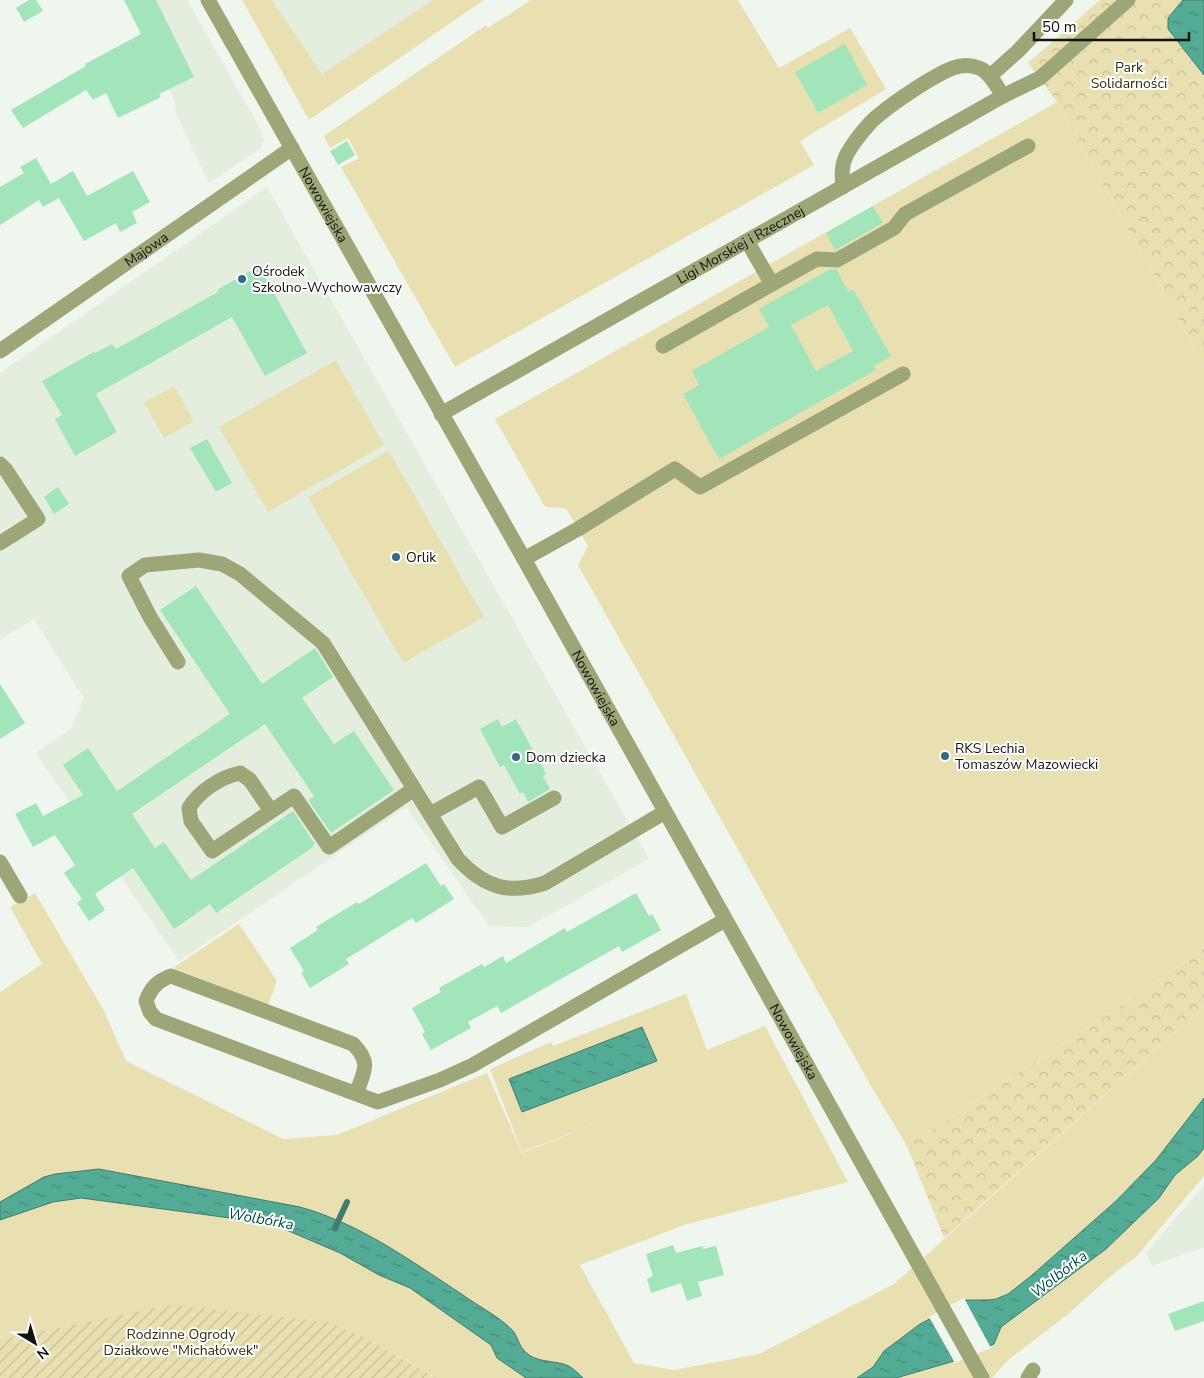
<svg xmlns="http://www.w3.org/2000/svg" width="1204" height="1378" font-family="'Nunito Sans',sans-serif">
	<defs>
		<pattern id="forest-crowns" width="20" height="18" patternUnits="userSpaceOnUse" patternTransform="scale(1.25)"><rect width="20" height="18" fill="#e9e0b2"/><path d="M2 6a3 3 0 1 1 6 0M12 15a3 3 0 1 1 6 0" fill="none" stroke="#c7bf98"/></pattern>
		<pattern id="garden-furrows" width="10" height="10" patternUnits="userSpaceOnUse" patternTransform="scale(1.25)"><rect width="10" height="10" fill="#e9e0b2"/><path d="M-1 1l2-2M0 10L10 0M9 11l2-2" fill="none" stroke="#c7bf98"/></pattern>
		<pattern id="water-ripples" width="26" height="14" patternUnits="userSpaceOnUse" patternTransform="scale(1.25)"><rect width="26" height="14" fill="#54ab95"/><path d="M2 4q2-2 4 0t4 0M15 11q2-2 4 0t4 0" fill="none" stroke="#448a78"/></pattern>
	</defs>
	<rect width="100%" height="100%" fill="#eff6ed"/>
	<g fill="#e3eede">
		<path d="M124 0H187L262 132 264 140 261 148 209 183 176 114 175 101Z"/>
		<path d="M259 0H463L322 100Z"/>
		<path d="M267 187 649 859 528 927 489 926 406 807 179 961 36 753 70 730 84 698 34 619 0 640V373Z"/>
		<path d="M1204 1185V1247L1152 1266 1146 1253Z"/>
	</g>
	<g fill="#e9e0b2">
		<path d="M242 0H272L322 74 433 0H484L309 120Z"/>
		<path d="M531 0H738L779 68 850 28 886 89 800 141 814 165 455 367 341 167 359 158 348 138 330 148 324 136 486 25 488 28Z"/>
		<path d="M1057 102 1204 365V948L1139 994 907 1146 871 1086 578 565 588 546 566 508 545 507 495 419Z"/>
		<path d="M336 360 384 445 268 512 219 427Z"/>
		<path d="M174 386 194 421 164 438 144 403Z"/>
		<path d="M389 451 484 617 403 663 308 497Z"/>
		<path d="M35 893 103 1009 126 1061 283 1139 337 1135 487 1073 522 1153 615 1116 522 1152 490 1069 551 1042 553 1046 686 994 707 1050 765 1026 848 1182 684 1225 580 1265 634 1363 674 1370 759 1354 894 1284 1204 1006V1176L1137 1256 1113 1274 1067 1315 1008 1360 992 1378H436L368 1339 0 1340V992L42 964 10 907Z"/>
		<path d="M239 924 277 981 268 1005 173 968Z"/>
	</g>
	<g fill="url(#forest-crowns)">
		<path d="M1100 0H1204V365L1057 102 1028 63Z"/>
		<path d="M1204 948V1006L944 1238 907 1146 1139 994Z"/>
	</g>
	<path fill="url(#garden-furrows)" d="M171 1305 327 1322 368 1339 436 1378H0V1340Z"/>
	<g fill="url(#water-ripples)" stroke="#407d6d">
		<path d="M1183 0H1204V75L1168 29V18Z"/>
		<path d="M642 1027 657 1061 522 1112 509 1079Z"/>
		<path d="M1204 1098V1148L1198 1156 1175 1175 1159 1198 1106 1249 1001 1327 994 1344 951 1362 896 1378H857L873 1367 884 1351 920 1324 966 1300H988L996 1299 1008 1294 1031 1276 1116 1201 1156 1160Z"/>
		<path d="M99 1169 300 1207C361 1224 411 1261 463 1295 478 1306 500 1317 512 1330 519 1337 517 1346 529 1355 541 1363 555 1360 569 1366 574 1369 579 1374 583 1378H526L497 1358 491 1345 410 1288 379 1275 340 1253 277 1226 245 1220 81 1198 53 1202 0 1220V1202L44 1177 55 1174Z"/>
	</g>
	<path fill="#eff6ed" d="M964 1298 991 1348 955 1363 929 1317Z"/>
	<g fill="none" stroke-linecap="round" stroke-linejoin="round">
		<path stroke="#407d6d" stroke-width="6" d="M335 1228 347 1202"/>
	</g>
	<g fill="#a2e5ba" fill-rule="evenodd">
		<path d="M29 0H36L43 11 24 22 16 8Z"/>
		<path d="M124 0H156L194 77 159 94 161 97 118 118 106 93 93 100 86 90 23 128 11 110 86 66 85 64 141 34Z"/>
		<path d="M845 44 867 85 818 113 795 72Z"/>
		<path d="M347 141 355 155 338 165 330 151Z"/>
		<path d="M36 158 51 184 73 171 87 196 133 171 150 202 132 212 137 223 120 232 116 223 84 241 59 198 43 207 39 200 0 225V187L24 173 20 167Z"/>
		<path d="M873 206 883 223 835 250 826 233Z"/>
		<path d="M259 266 307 353 265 376 232 317 96 394 117 432 75 456 55 419 62 415 42 381 94 352 95 353 112 344 116 349 218 292 217 290Z"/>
		<path d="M830 269H836L849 292 853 289 891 356 874 366 876 370 719 459 683 394 699 385 692 371 769 327 759 309ZM828 305 853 351 816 371 791 325Z"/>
		<path d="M207 439 232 483 216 492 190 448Z"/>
		<path d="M58 487 69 504 54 514 44 497Z"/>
		<path d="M196 586 262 684 315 648 333 677 302 698 334 744 354 731 394 790 331 833 308 800 314 796 265 724 132 814 155 848 164 842 191 880 293 811 315 844 313 845V847L216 913 210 904 174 929 133 868 95 894 105 910 89 921 77 903 82 899 64 873 75 865 55 835 33 847 15 814 36 803 43 816 83 795 63 765 88 748 117 791 230 714 160 610Z"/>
		<path d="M0 684 25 723 0 739Z"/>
		<path d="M498 719 502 727 516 719 546 774 543 776 550 789 528 802 523 792 520 794 504 765 500 767 480 729Z"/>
		<path d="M426 863 441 886 444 884 454 899 416 923 412 918 346 959 349 964 310 988 301 973 304 971 290 948 318 930 316 927 357 902 359 904Z"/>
		<path d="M636 893 649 916 652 914 661 930 622 952 619 946 501 1013 497 1006 468 1022 471 1028 431 1050 422 1034 425 1032 412 1008 441 992 439 988 482 964 484 967 503 956 506 963 565 928 567 932Z"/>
		<path d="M673 1245 676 1253 703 1246V1249L716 1246 724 1275 698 1282 702 1296 687 1301 681 1283 651 1293 647 1279 653 1276 646 1254Z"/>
		<path d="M1204 1301V1321L1175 1331 1168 1314Z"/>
	</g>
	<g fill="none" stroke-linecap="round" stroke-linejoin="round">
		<g stroke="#9da676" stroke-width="15">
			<path id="s1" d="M208 0 524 559 982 1378"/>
			<path d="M990 76 1018 51 1066 0"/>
			<path d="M843 187C842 175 841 165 847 154 853 143 862 132 870 123 886 107 932 76 953 68 961 65 971 65 979 68 990 72 997 87 1003 96"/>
			<path d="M772 284 817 259 837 260 894 228 905 214 1028 146"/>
			<path d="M663 346 772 284 747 241"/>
			<path id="s2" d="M0 351 292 148"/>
			<path id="s3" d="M441 414 1003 96 1040 78 1128 0"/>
			<path d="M0 464 6 470 38 519 0 543"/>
			<path d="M524 559 578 529 675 469 700 487 903 374"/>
			<path d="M178 662 150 617 129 576 145 565 199 560 222 564 240 574 323 643 458 859C484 887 508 895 545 883L665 812"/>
			<path d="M271 811 250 780 240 773C221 777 199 791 189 808L191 821 212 851 294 796 329 847 414 789"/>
			<path d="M430 814 479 787 502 827 554 798"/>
			<path d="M0 862 20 896"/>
			<path d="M356 1094C364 1071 372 1063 353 1044L171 976C157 981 151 988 146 1001L150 1012 156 1019 378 1102 440 1080 473 1065 725 920"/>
			<path d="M1028 1378 1033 1370"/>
		</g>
	</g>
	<g fill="#346985" stroke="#fff" stroke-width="2">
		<circle cx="242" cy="279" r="5"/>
		<circle cx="396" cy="557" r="5"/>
		<circle cx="945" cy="756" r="5"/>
		<circle cx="516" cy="757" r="5"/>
	</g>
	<g text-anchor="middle" stroke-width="4" stroke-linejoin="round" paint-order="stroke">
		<g font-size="14" fill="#322c0d" stroke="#fff">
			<text x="1129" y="72">Park<tspan x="1129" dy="16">Solidarności</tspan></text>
			<text x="181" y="1339">Rodzinne Ogrody<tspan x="181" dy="16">Działkowe "Michałówek"</tspan></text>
		</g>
		<g font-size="14" fill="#111310" stroke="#fff">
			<text dy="5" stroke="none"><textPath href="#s1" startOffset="235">Nowowiejska</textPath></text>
			<text dy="5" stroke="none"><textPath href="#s3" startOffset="344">Ligi Morskiej i Rzecznej</textPath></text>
			<text dy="5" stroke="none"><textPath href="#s2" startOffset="178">Majowa</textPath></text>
			<text dy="5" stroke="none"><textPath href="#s1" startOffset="790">Nowowiejska</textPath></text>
			<text dy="5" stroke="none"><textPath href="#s1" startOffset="1195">Nowowiejska</textPath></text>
		</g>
		<g font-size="14" fill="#111310" stroke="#fff" text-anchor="start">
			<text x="252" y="276">Ośrodek<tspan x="252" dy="16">Szkolno-Wychowawczy</tspan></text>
			<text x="406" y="562">Orlik</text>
			<text x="955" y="753">RKS Lechia<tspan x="955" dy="16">Tomaszów Mazowiecki</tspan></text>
			<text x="526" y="762">Dom dziecka</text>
		</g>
		<g font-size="15" font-style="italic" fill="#004e40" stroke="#fff">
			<text transform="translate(261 1219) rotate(10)" y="5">Wolbórka</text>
			<text transform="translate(1059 1274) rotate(-38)" y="5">Wolbórka</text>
		</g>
	</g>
	<g transform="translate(35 1343) rotate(142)" stroke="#ffffff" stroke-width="4" paint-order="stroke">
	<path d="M0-4L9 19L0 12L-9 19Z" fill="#111310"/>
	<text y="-8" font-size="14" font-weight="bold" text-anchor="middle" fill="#111310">N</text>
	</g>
	<path d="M1034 32v8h155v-8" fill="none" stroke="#111310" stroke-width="2.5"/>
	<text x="1042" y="32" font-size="15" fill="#111310" stroke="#ffffff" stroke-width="4" paint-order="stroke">50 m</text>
</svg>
